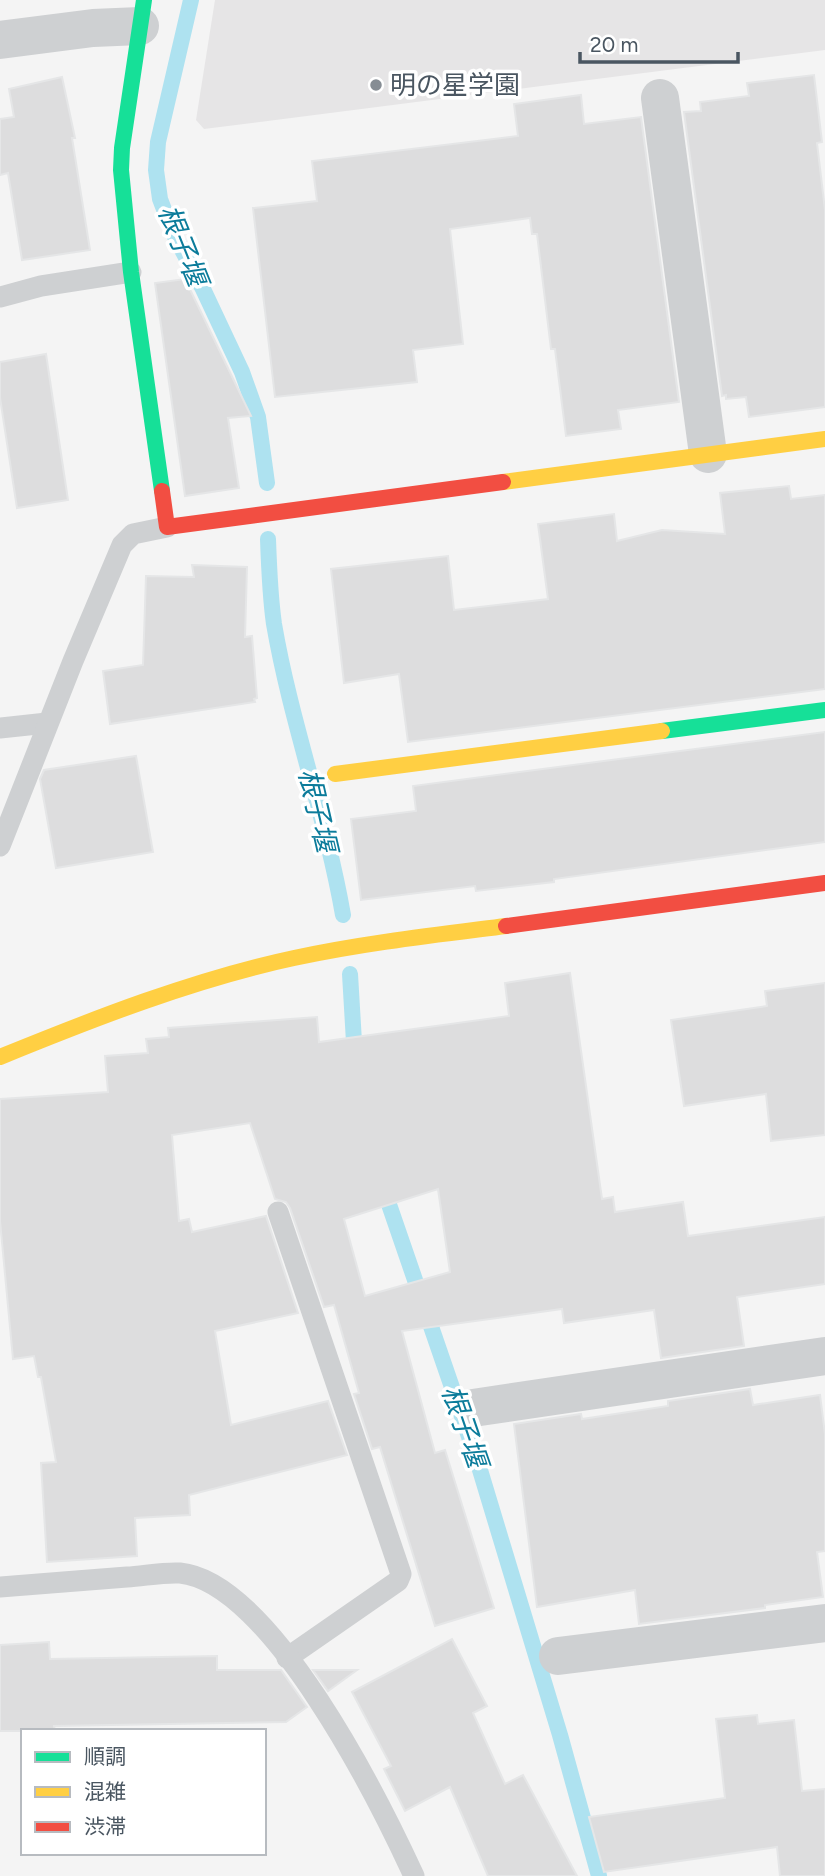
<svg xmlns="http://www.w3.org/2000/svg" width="825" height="1876" font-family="Figtree,'Noto Sans JP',sans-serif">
	<rect width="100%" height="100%" fill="#f4f4f4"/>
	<path fill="#e6e5e6" d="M215 0H825V50L204 129 196 120Z"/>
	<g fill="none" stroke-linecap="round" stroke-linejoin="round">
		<g stroke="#aee2f0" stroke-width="16">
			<path d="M191 0 158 142 156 170 160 199 173 233 203 289 242 372 258 417 267 483"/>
			<path d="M268 539C269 568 270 596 274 624 291 723 326 817 343 915"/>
			<path d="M350 974 355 1059"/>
			<path d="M383 1187 477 1460 560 1735 599 1876"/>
		</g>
	</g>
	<g fill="#ddddde" stroke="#e5e6e7" stroke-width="2" fill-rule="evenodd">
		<path d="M814 75 822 142 817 143 825 210V407L749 417 746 397 726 399V395L722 396 684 112 701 111 700 102 749 96 747 83Z"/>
		<path d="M62 77 75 138H72L90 250 22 260 8 173 0 175V119L14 117 9 89Z"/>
		<path d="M581 95 584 124 641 117 679 402 618 410 621 429 566 436 555 349H551L537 234H532L530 218 450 229 463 344 413 350 417 382 275 397 253 208 317 201 312 161 518 136 514 104Z"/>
		<path d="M185 279 251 416 228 418 239 488 185 496 155 283Z"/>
		<path d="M46 354 68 500 17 508 0 398V362Z"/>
		<path d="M789 486 791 499 825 495V689L408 742 399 674 344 683 331 569 448 556 454 610 548 599 538 524 614 514 617 541 662 530 725 534 720 493Z"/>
		<path d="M192 565 247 567 245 637 252 636 257 698 254 699 255 702 110 724 103 671 143 665 146 576 194 577Z"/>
		<path d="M825 732V842L554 879V882L476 891 475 886 361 900 351 819 416 811 413 786Z"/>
		<path d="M136 756 153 852 56 868 40 779 44 770Z"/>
		<path d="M570 973 602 1199 613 1197 615 1212 683 1202 688 1236 825 1217V1284L737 1297 744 1346 661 1358 654 1310 564 1323 562 1309 402 1331 435 1453 445 1450 494 1608 435 1626 380 1447 372 1449 354 1394 359 1393 334 1305 324 1307 290 1208 286 1202 275 1199 250 1123 172 1135 179 1221 189 1219 192 1232 266 1216 298 1313 215 1331 231 1425 328 1401 347 1455 189 1495 190 1515 135 1518 137 1556 47 1562 41 1463 56 1462 41 1377H38L34 1356 13 1359 0 1221V1099L108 1092 105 1056 148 1053 146 1039 169 1037 168 1028 317 1017 319 1042 509 1016 505 983ZM438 1189 450 1272 365 1296 344 1219Z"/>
		<path d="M825 983V1135L771 1141 766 1094 684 1106 671 1020 767 1006 765 991Z"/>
		<path d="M750 1389 753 1405 820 1395 825 1434V1551L817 1552 823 1597 765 1605V1608L639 1624 635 1590 537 1607 514 1424 581 1414 582 1419 668 1406V1401Z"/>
		<path d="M452 1639 487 1706 473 1713 505 1784 523 1775 577 1876H488L450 1787 405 1811 384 1769 391 1766 352 1692Z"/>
		<path d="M49 1642 50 1659 217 1656V1670H281L307 1707 286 1722 54 1726 55 1731H0V1645Z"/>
		<path d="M313 1670H357L328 1691Z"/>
		<path d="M757 1715 758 1724 794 1720 802 1791 825 1789V1876H780L777 1847 604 1872 589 1817 725 1798 716 1719Z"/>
	</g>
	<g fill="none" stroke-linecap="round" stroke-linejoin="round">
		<g stroke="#ced0d2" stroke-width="21">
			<path d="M0 297 41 286 131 272"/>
			<path d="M0 728 47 723"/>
			<path d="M0 846 73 661 122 545 133 534 167 527"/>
			<path d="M278 1212 401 1574 398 1581 287 1658"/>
			<path d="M0 1587C42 1584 85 1580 127 1577 144 1576 163 1572 180 1573 271 1582 379 1800 414 1876"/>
		</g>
		<g stroke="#ced0d2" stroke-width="38">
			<path d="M0 40 93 28 140 26"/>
			<path d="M660 98 708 454"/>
			<path d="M473 1408 825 1356"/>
			<path d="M558 1656 825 1623"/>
		</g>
		<g stroke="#16e098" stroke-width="16">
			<path d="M144 0 122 148 121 170 131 272 162 491"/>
			<path d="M662 731 825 710"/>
		</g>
		<g stroke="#ffcf43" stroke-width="16">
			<path d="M503 482 825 439"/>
			<path d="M335 774 662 731"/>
			<path d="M0 1057C93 1019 195 979 294 958 364 943 435 935 506 926"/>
		</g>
		<g stroke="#f24e42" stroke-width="16">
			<path d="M162 491 167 527 503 482"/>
			<path d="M506 926 825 883"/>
		</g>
	</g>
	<circle fill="#868d94" stroke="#fff" stroke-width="2.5" cx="376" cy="85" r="7"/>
	<g text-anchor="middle" stroke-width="7" stroke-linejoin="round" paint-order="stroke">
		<g font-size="26" fill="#4a5661" stroke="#fff" text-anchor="start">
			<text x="390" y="94">明の星学園</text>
		</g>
		<g font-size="28" font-style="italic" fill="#0c7c9b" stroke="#fff">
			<text transform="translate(183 245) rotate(68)" y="10">根子堰</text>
			<text transform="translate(318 810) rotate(77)" y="10">根子堰</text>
			<text transform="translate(465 1426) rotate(71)" y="10">根子堰</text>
		</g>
	</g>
	<rect x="21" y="1729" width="245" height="126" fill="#ffffff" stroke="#b7bbc0" stroke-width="2"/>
	<rect x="35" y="1752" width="35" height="10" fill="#16e098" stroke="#b7bbc0" stroke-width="2"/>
	<text x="84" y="1764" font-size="21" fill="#4a5661">順調</text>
	<rect x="35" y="1787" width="35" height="10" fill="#ffcf43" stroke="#b7bbc0" stroke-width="2"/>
	<text x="84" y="1799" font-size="21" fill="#4a5661">混雑</text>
	<rect x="35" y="1822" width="35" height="10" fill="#f24e42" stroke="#b7bbc0" stroke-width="2"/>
	<text x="84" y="1834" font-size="21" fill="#4a5661">渋滞</text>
	<path d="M580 52v10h158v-10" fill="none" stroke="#4a5661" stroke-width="3.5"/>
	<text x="590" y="52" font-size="21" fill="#4a5661" stroke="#ffffff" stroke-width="5" paint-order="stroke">20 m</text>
</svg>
